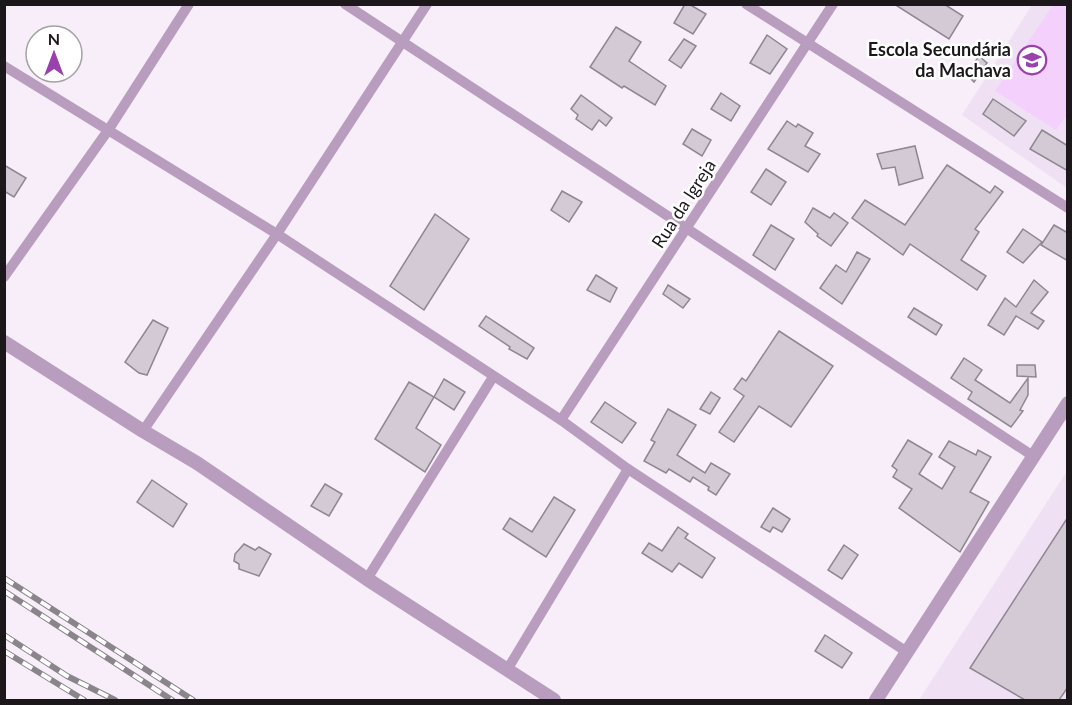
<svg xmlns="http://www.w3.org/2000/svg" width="1072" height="705" font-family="Lato,sans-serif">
	<rect width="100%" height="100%" fill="#f7eef9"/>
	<g fill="#efe1f3">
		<path d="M1032 5H1067V188L962 115Z"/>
		<path d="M1067 471V700H919Z"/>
	</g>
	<path fill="#f4d0fd" d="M1053 5H1068L1067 115 1056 130 995 91Z"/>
	<g fill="#d3cad5" stroke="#8e8690" stroke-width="1.5">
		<path d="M685 4H689L706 14 693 34 674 23Z"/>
		<path d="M894 4H944L963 16 949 39Z"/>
		<path d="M616 27 641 42 629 61 666 86 655 105 624 86 622 88 590 67Z"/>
		<path d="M767 35 787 49 770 74 750 63Z"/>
		<path d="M684 39 696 46 681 68 669 60Z"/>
		<path d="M979 56 987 63 974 82 966 74Z"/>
		<path d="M721 93 740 106 731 121 711 109Z"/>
		<path d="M581 95 612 118 606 126 599 120 592 130 576 119 578 115 571 109Z"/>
		<path d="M993 99 1026 121 1014 136 983 114Z"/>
		<path d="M787 121 796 127 798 124 813 133 805 146 820 154 808 172 768 149Z"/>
		<path d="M692 129 711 140 702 156 683 144Z"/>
		<path d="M1042 130 1068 146V171L1030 149Z"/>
		<path d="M915 146 923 178 899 185 895 167 882 169 877 154Z"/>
		<path d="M4 165 26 178 14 197 4 191Z"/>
		<path d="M947 165 990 193 995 186 1003 192 975 229 979 232 961 260 986 276 977 290 910 244 903 255 852 218 865 200 905 225Z"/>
		<path d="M766 169 786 182 771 205 751 192Z"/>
		<path d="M562 191 582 202 569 222 551 210Z"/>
		<path d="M813 208 830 218 834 213 848 223 831 246 817 236 818 234 805 222Z"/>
		<path d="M435 214 469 239 424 310 390 286Z"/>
		<path d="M771 225 794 239 775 270 753 255Z"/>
		<path d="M1054 225 1068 233V261L1041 245Z"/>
		<path d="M1023 229 1042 242 1023 263 1007 252Z"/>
		<path d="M857 252 870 259 842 304 820 288 836 265 846 272Z"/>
		<path d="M596 275 617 288 610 302 587 290Z"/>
		<path d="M1034 280 1048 292 1031 313 1044 321 1038 329 1016 316 1004 335 988 325 1005 298 1016 307Z"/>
		<path d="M668 285 690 299 683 308 663 294Z"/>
		<path d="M914 308 942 325 936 335 908 317Z"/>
		<path d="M486 316 534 348 527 359 509 349 510 347 479 326Z"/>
		<path d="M153 320 168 328 147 375 139 373 125 362Z"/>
		<path d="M779 331 833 366 791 427 759 406 734 442 719 432 744 396 734 389 742 378 746 381Z"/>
		<path d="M964 358 982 370 975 380 1010 403 1028 378V395L1020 410 1023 411 1011 427 968 399 972 392 951 378Z"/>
		<path d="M1017 365H1035L1036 377 1017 376Z"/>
		<path d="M444 379 465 392 454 410 434 397Z"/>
		<path d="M409 382 434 397 416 428 441 445 425 472 375 439Z"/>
		<path d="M711 392 720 398 710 414 700 409Z"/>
		<path d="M605 402 636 423 622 443 591 422Z"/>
		<path d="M668 409 696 425 677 455 705 473 711 463 730 474 716 495 708 490 709 487 693 477 690 482 669 469 666 473 644 461 655 442 651 440Z"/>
		<path d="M908 440 932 454 919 474 942 489 955 467 939 457 949 441 976 455 978 450 991 457 970 492 989 502 960 552 899 508 912 489 893 477 897 470 892 466Z"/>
		<path d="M152 480 187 504 173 527 137 502Z"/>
		<path d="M325 484 342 494 329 516 311 506Z"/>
		<path d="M554 497 575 510 546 557 503 529 510 518 532 532Z"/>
		<path d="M773 508 790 519 782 532 773 527 770 532 761 527Z"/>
		<path d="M1068 517V687L1059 700H1025L970 668Z"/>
		<path d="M678 527 688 534 685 538 715 558 702 578 679 563 672 572 642 553 649 543 662 551Z"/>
		<path d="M244 544 255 550 259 547 271 554 259 576 239 569V564L234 561 235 554Z"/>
		<path d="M844 545 858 555 842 579 828 570Z"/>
		<path d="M825 635 852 653 842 668 815 651Z"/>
	</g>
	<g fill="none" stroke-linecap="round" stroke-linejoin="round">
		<g stroke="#b99dbf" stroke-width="10">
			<path d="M345 4 1033 456"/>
			<path d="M746 4 1068 208"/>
			<path d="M4 66 277 234 561 420 628 469 907 652"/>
			<path d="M4 277 109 129 189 4"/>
			<path d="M561 420 833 4"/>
			<path d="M143 431 277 234 427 4"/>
			<path d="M367 579 493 377"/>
			<path d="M507 670 628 469"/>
		</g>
		<g stroke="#b99dbf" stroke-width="14">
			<path d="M4 342 143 431 197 463 367 579 554 700"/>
			<path d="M876 700 1068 403"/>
		</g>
		<g stroke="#8a848b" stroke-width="6">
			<g id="rail">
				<path d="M4 578 193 700"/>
				<path d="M4 591 172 700"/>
				<path d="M4 635 67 676 115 700"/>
				<path d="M4 651 84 700"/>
			</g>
		</g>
		<use href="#rail" stroke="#fff" stroke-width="4" stroke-dasharray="11" stroke-linecap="butt"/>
	</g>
	<defs>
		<g id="school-ring" transform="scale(1.5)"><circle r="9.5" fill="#fff" stroke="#9941ad" stroke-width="1.5"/><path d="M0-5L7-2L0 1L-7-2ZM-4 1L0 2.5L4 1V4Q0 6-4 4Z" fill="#9941ad"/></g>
	</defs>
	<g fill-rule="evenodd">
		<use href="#school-ring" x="1032" y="60"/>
	</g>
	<g text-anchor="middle" stroke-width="5" stroke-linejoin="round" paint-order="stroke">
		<g font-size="18" font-weight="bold" fill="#1b171b" stroke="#fff" text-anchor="end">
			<text x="1011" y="56">Escola Secundária<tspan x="1011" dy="21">da Machava</tspan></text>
		</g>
		<g font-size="18" fill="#1b171b" stroke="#fff">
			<text transform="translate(684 204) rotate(-57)" y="6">Rua da Igreja</text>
		</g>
	</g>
	<rect width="1072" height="705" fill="none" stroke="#1b171b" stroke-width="12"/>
	<g transform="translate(54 54)"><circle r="28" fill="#ffffff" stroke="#a4a2a4" stroke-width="1.5"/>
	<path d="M0-4.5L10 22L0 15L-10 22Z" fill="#9941ad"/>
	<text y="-9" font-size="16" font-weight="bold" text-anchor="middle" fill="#1b171b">N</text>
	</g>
</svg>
